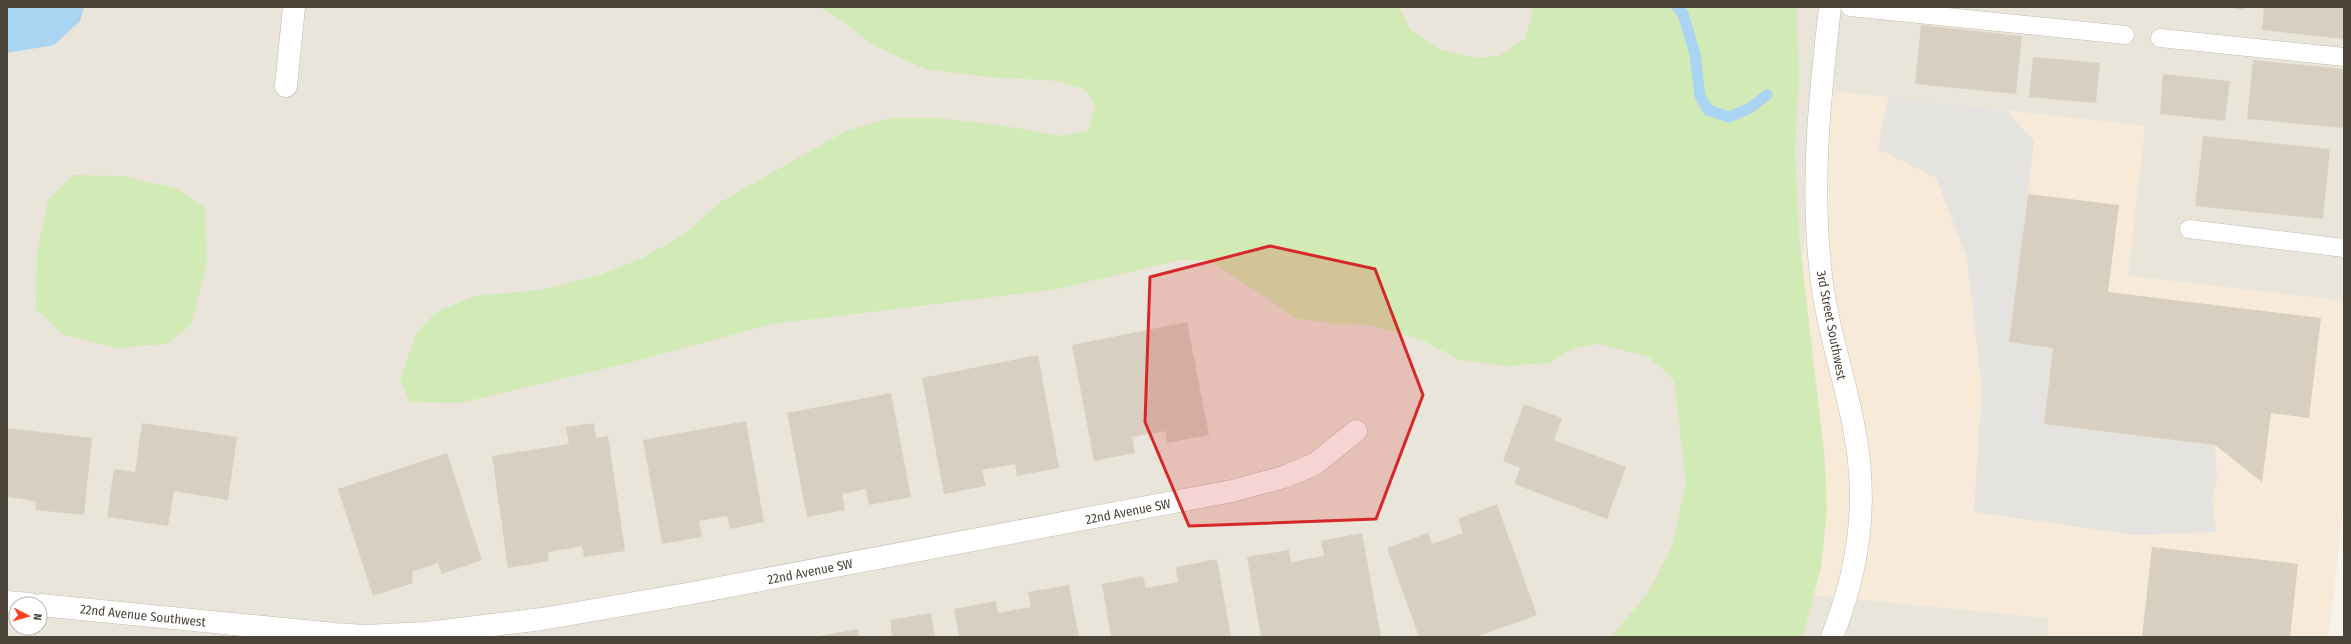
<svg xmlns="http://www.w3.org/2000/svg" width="2351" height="644" font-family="'Fira Sans Condensed',sans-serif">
	<rect width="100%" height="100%" fill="#f6f3ec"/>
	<path fill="#eae5da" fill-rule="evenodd" d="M7 7H2344V301L2128 276 2144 126 1821 90 1802 265 1763 590 2049 618 2047 637H7ZM16 604H40V628H16Z"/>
	<path fill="#f7ead8" d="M1821 90 2145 126 2128 276 2344 301V498L2329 637H2047L2048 618 1763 590 1802 265Z"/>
	<g fill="#d2eab5">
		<path d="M819 7H1399L1411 30 1441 50 1476 58 1499 56 1525 39 1534 7H1797L1799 79 1795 148 1799 236 1825 461 1827 511 1821 567 1803 637H1611L1647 594 1672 547 1686 483 1674 380 1649 357 1600 344 1574 348 1549 363 1506 366 1460 360 1422 340 1371 325 1335 324 1294 318 1264 296 1208 260H1180L1058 289 772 324 624 364 460 403 410 402 400 380 416 334 435 313 474 296 542 290 602 274 645 257 687 232 722 201 846 131 891 118H938L999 125 1061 136 1088 131 1095 107 1086 90 1058 81 989 77 925 69 875 46 842 21Z"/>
		<path d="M73 175 122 176 175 188 205 207 207 264 191 325 166 344 116 348 64 335 36 309 37 253 48 200Z"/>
	</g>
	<path fill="#e5e3e0" d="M1888 97 2007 111 2034 141 2010 342 2053 348 2044 424 2215 445 2217 479 2212 501 2216 532 2135 535 1974 512 1982 390 1967 258 1936 178 1878 149Z"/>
	<path fill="#a9d4f2" d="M7 7H84L80 21 54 45 7 53Z"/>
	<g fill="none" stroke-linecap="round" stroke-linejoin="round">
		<path stroke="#a9d4f2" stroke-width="11" d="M1677 7 1683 14 1695 54 1700 96 1708 110 1729 117 1750 108 1767 95"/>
	</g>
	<g fill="#d8cfc1">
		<path d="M2224 7H2244V10Z"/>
		<path d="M2264 7H2344V39L2262 30Z"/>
		<path d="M1921 25 2022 36 2016 94 1915 84Z"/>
		<path d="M2033 57 2100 63 2096 103 2029 97Z"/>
		<path d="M2253 60 2344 69V128L2247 119Z"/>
		<path d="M2163 74 2230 81 2225 121 2160 114Z"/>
		<path d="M2203 136 2330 149 2323 219 2195 206Z"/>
		<path d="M2028 194 2119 205 2108 292 2321 318 2309 418 2271 413 2262 482 2215 445 2044 424 2053 348 2009 342Z"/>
		<path d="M1187 322 1209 435 1167 443 1165 431 1132 437 1135 453 1094 461 1072 345Z"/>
		<path d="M1038 355 1059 468 1017 476 1015 464 982 470 986 486 944 494 922 378Z"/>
		<path d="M891 393 911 497 869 505 866 489 842 494 845 510 807 517 787 413Z"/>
		<path d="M1524 404 1562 418 1554 440 1626 467 1607 519 1514 484 1520 468 1503 461Z"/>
		<path d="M746 421 764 522 730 529 727 516 699 521 702 537 662 544 643 440Z"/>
		<path d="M142 423 237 437 228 500 174 491 168 526 107 517 114 469 135 472Z"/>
		<path d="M594 423 596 438 608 436 625 551 584 557 582 546 548 552 549 561 508 568 492 456 569 444 566 427Z"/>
		<path d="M7 428 92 438 84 515 35 510 36 501 7 497Z"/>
		<path d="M447 453 482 560 442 574 438 563 412 572 413 583 373 596 338 489Z"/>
		<path d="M1497 504 1537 615 1476 637H1419L1387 548 1428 533 1432 544 1463 533 1458 519Z"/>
		<path d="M1362 533 1381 637H1261L1247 557 1289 550 1291 562 1324 556 1321 541Z"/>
		<path d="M2152 547 2298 564 2290 637H2142Z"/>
		<path d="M1217 559 1231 637H1111L1102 584 1143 576 1146 588 1178 582 1176 567Z"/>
		<path d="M1069 585 1079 637H959L954 609 996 601 998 613 1031 607 1028 592Z"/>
		<path d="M931 613 935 637H887L892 635 890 620Z"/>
		<path d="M858 629 859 637H819V636Z"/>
	</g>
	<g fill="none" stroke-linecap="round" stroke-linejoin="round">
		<g stroke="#c2bbae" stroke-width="19">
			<g id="service">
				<path d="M1850 7 2125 35"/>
				<path d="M2160 38 2344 57"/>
				<path d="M2189 229 2344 248"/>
			</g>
		</g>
		<g stroke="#c2bbae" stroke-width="23">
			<g id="minor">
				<path d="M1830 7C1820 94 1811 179 1820 266 1825 323 1845 377 1855 433 1868 506 1859 568 1832 637"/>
				<path d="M286 86 294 7"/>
				<path d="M7 602 30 604"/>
				<path d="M40 605 335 634 365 636 427 633 542 619 687 594 1232 491 1284 477 1315 464 1356 431"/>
			</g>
		</g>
		<use href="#service" stroke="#fff" stroke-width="18"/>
		<use href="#minor" stroke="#fff" stroke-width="22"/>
	</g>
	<path fill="#d62828" fill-opacity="0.2" stroke="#d62828" stroke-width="3" stroke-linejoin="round" d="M1270 246 1375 269 1423 395 1376 519 1189 526 1145 422 1150 277Z"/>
	<g text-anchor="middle" stroke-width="3" stroke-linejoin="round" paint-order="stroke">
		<g font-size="13" fill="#4b4439" stroke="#fff">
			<text transform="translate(1832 325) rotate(79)" y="5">3rd Street Southwest</text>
			<text transform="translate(1128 511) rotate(-11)" y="5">22nd Avenue SW</text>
			<text transform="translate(810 571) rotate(-11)" y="5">22nd Avenue SW</text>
			<text transform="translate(143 615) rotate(6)" y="5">22nd Avenue Southwest</text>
		</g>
	</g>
	<rect width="2351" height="644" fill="none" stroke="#4b4439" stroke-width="16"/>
	<g transform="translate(28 616) rotate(96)"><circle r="19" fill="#ffffff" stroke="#b7b4b0"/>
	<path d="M0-3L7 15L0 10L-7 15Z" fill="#fc3f1d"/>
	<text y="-6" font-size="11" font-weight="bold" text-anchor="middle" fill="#4b4439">N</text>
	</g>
</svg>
